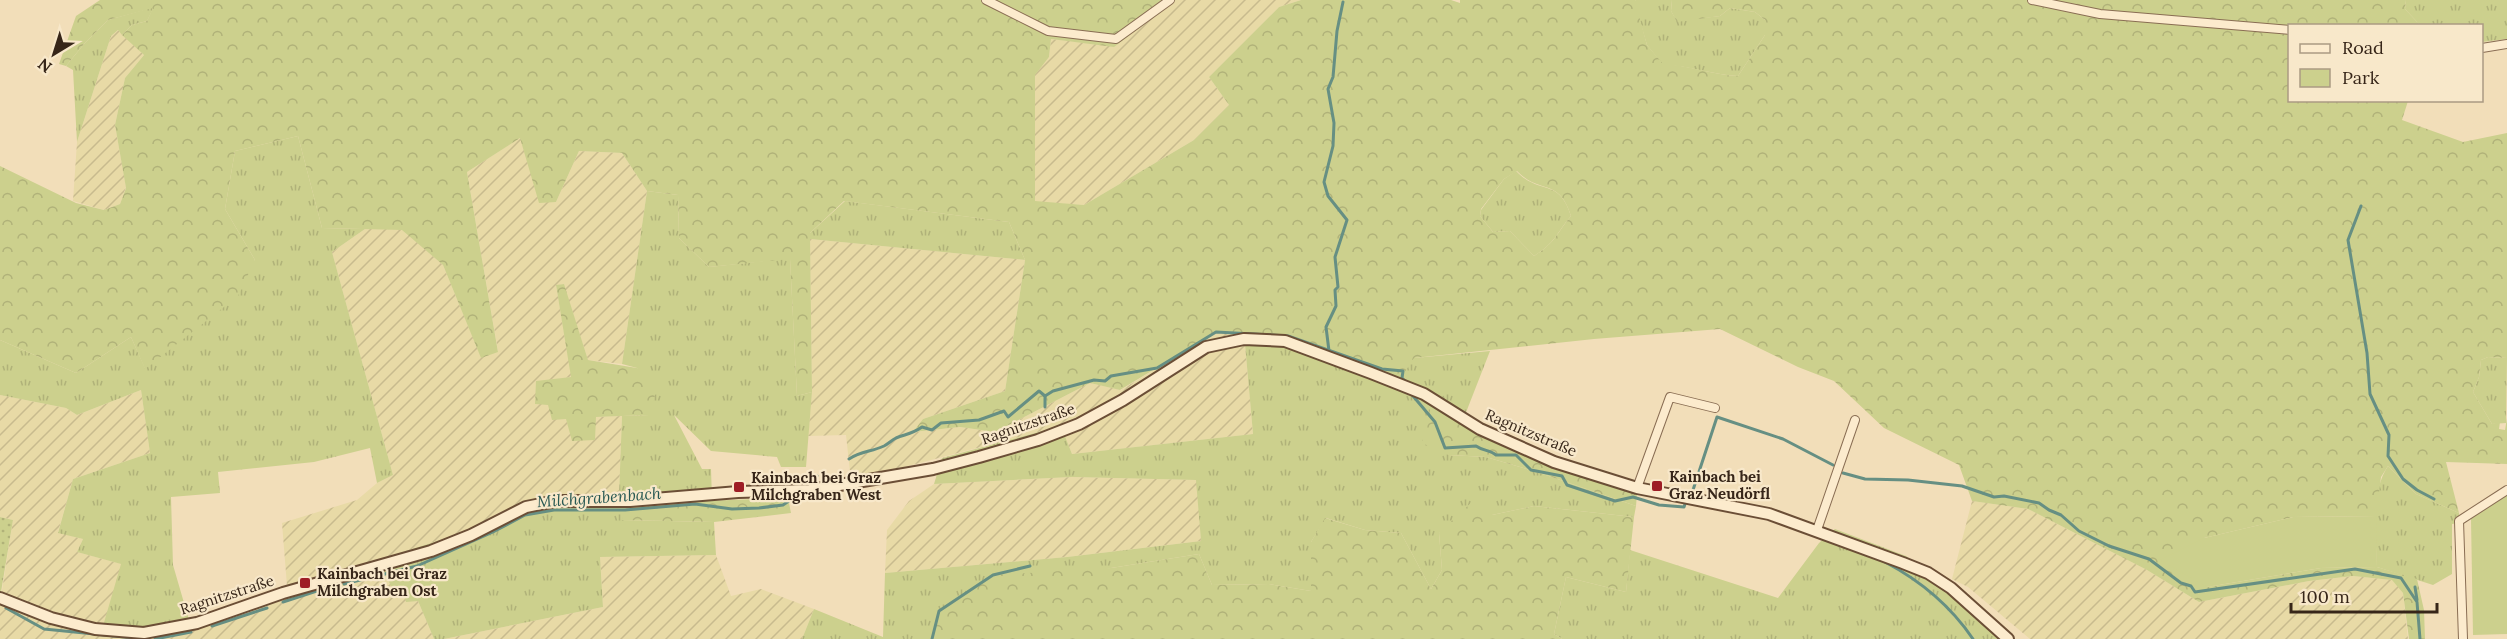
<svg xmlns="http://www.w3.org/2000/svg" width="2507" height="639" font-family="Lora,serif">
	<defs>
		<pattern id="farmland-furrows" width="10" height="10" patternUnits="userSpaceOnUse" patternTransform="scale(1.5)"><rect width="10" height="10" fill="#e8daa6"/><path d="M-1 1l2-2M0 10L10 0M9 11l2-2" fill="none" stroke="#c8bb8e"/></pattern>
		<pattern id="grass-tufts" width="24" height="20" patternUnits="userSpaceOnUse" patternTransform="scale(1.5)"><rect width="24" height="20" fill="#ccd08d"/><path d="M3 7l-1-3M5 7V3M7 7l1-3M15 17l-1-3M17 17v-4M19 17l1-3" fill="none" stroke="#b0b279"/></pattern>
		<pattern id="forest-crowns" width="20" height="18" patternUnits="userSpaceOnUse" patternTransform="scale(1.5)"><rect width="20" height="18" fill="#ccd08d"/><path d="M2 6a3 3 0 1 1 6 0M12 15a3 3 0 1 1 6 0" fill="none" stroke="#b0b279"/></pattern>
		<pattern id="garden-dots" width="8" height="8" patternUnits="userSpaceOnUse" patternTransform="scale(1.5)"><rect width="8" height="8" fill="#ccd08d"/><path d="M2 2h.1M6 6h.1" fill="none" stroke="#b0b279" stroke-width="1.8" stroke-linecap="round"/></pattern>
	</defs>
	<rect width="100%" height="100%" fill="#f2deb9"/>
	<g fill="url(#farmland-furrows)">
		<path d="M1176 0H1301L1279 7 1209 77 1229 105 1194 140 1084 205 1035 202 1034 75 1049 57 1051 39 1114 46Z"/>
		<path d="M118 30 144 55 125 78 115 125 126 187 120 204 104 210 73 201 77 142 111 36Z"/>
		<path d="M521 137 556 202 579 151 622 153 647 191 622 364 588 360 563 284 556 286 572 377 536 382 548 405 596 417 622 416 619 495 556 497 500 512 465 532 378 560 401 586 418 601 434 639H0V603L13 520 0 517V395L66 408 77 415 141 390 150 453 73 479 58 532 83 539 77 552 122 564 189 620 287 586 282 523 357 500 377 483 393 475 332 252 365 229H402L443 265 481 357 498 351 467 172Z"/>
		<path d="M810 239 1025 260 1005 391 923 419 914 432 960 427 995 432 1090 383 1121 390 1216 332 1244 333 1253 434 1072 454 1061 426 851 481 846 435 808 436 812 392Z"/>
		<path d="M1072 477 1197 480 1201 541 1067 557 885 573 887 530 909 501 934 484Z"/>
		<path d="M1972 501 2028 509 2147 570 2199 602 2309 581 2353 576 2393 580 2403 593 2408 639H2030L1968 587 1952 579Z"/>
		<path d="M716 555 731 596 761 589 814 609 802 639H444L603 607 600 557Z"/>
	</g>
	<g fill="url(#grass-tufts)">
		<path d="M1636 0H1672L1671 11 1677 21 1720 16 1730 8 1755 12 1765 20V35L1738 76C1712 75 1689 65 1663 65L1647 45 1634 1Z"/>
		<path d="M2406 0H2507V39L2482 42V26L2420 25 2405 9Z"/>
		<path d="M154 7 147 21 132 25 122 35 118 30 111 36 77 142 73 70 66 66 84 44 108 20Z"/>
		<path d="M298 136 322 228 365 229 332 252 393 475 377 483 370 448 314 462 218 472 220 493 171 497 173 565 189 620 147 626H103L121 564 77 552 83 539 58 533 73 479 150 453 141 390 77 415 66 408 0 395V340L76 373 131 337 145 368 255 260 225 209 235 151Z"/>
		<path d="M1516 171C1540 196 1559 177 1571 216 1555 235 1556 242 1534 256L1510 231 1493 232 1480 216 1481 210 1504 179Z"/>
		<path d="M647 191 678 195 679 238 709 267 790 258 797 396 812 392 806 467H781L777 457 711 451 674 415 702 469H711L712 499 622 520 714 522 716 555 600 557 603 607 444 639H434L418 601 406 602 401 586 392 588 378 560 465 532 523 501 556 497 619 495 622 416 649 415 637 368 622 364Z"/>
		<path d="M845 201 1009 222 1025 260 810 239V233Z"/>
		<path d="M1244 333 1288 336 1329 351 1414 358 1490 351 1465 415 1434 394 1449 455 1486 457 1540 473 1636 506 1634 517 1534 506 1492 515 1439 533 1442 570 1431 589 1401 533 1365 530 1326 518 1311 542V591L1269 584 1212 585 1199 554 1111 568 939 611 932 639H802L814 609 883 637 885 573 1067 557 1201 541 1196 480 1072 477 934 484 942 458 1061 426 1072 454 1253 434Z"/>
		<path d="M2488 357 2507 358 2506 423 2492 424 2473 392 2479 377 2481 360Z"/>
		<path d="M2388 466 2416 494 2459 513V523L2452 524V574L2433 585 2377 567C2376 535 2370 493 2388 466Z"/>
		<path d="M1835 529 1906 556 1962 603 2000 639H1562L1554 634 1566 577 1626 592 1630 550 1778 598 1819 543Z"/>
	</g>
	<g fill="url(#forest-crowns)" fill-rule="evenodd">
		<path d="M100 0H1176L1114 47 1051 39 1049 57 1035 75V201L1084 205 1194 140 1229 105 1209 77 1279 7 1301 0H1451L1460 3V0H1636L1635 1 1647 45 1663 64C1689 65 1712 75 1738 76L1765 35V20L1755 12 1730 8 1720 16 1677 22 1671 11 1672 0H2406L2405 9 2420 25 2290 26V100L2408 101 2402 120 2463 142 2507 133V358L2488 357 2481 360 2479 377 2473 392 2492 424 2500 422 2499 429 2505 430 2507 418V464L2446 462 2459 513 2416 494 2388 466 2381 477 2376 516 2293 517 2204 538 2207 587 2321 568 2377 567 2417 579 2424 610 2425 639H2409L2403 593 2392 580 2353 576 2309 581 2199 602 2147 570 2028 509 1972 501 1959 465 1884 428 1834 381 1798 367 1720 329 1594 339 1414 358 1401 378 1288 336 1216 332 1120 390 1090 383 995 432 960 427 913 432 923 419 1005 391 1025 260 1009 222 844 201 810 233 812 392 797 396 790 259 709 267 679 238 678 195 647 191 622 153 579 151 556 202 539 203 520 138 467 172 498 352 481 358 443 265 402 230 322 228 298 136 235 151 225 209 255 260 238 296 145 369 131 337 76 373 0 340V166L76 203 104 210 120 204 126 188 115 125 125 78 144 55 122 35 132 25 147 21 153 8 108 20 84 44 66 66 59 64 76 16ZM1517 171C1540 195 1559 177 1571 216 1556 234 1555 243 1534 256L1510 231 1493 232 1480 216 1481 209 1504 179Z"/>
		<path d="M564 284 588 360 637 368 656 392 649 415 596 417 595 440 572 441 566 419 552 420 548 405 535 404 536 381 571 377 556 285Z"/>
		<path d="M1434 394C1475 421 1519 445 1566 462 1589 470 1614 476 1638 482L1636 506 1540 473 1486 457 1449 455 1422 443Z"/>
		<path d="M788 498 791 513 714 522 622 520 623 504Z"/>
		<path d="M1474 500 1492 515 1534 506 1634 517 1626 592 1566 577 1554 634 1562 639H932L939 611 993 575 1111 568 1199 554 1212 585 1269 584 1311 591V542L1325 518 1365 530 1401 533 1431 589 1442 570 1439 533Z"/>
	</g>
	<g fill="#ccd08d">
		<path d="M2507 490V634L2473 635 2471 519Z"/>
		<path d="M2376 516 2377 567 2321 568 2207 587 2160 560 2204 538 2293 517Z"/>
	</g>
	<path fill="url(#garden-dots)" d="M0 517 13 520 0 598Z"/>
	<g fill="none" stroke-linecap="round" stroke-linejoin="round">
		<g stroke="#668f83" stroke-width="3">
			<path d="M2361 206 2348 240 2367 353 2370 394 2389 435 2388 456 2403 479 2417 490 2434 499"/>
			<path d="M1329 351 1326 327 1336 306 1335 290 1338 287 1335 257 1347 220 1328 196 1324 182 1333 146 1334 123 1328 89 1333 77 1337 31 1343 2"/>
			<path d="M1413 396 1435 422 1445 448 1476 446C1483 451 1490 450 1496 455H1516L1531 470 1562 476 1567 485 1615 501 1633 497 1659 505 1684 507 1685 504"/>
			<path d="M1045 407V396"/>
			<path d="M849 459C861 451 871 452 884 446 888 444 892 440 896 438 906 434 912 434 922 427L932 430 941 423 979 420 1004 411 1008 417 1039 391 1045 396 1053 391 1094 380 1105 381 1111 376 1157 368 1216 332 1288 336 1382 369 1403 371 1402 378 1406 382"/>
			<path d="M1843 473 1865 479 1908 480 1962 486 1994 497 2004 496 2039 503 2049 510 2061 515 2079 531 2109 546 2149 559 2181 583 2191 586 2195 592 2355 569 2401 578 2417 602 2420 639"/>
			<path d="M806 485 817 476"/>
			<path d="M1693 490 1717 417 1783 439 1833 465"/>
			<path d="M1885 562C1921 581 1950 605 1973 639"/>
			<path d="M344 584 417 566 493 532 525 515 554 510H625L695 504 732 509 759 508 783 505 796 496"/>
			<path d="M2415 587 2417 600"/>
			<path d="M283 602 329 587"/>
			<path d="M6 608 44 629 145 639"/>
			<path d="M212 626 267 608"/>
			<path d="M155 639 191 632"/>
			<path d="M932 639 939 611 993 575 1030 566"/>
		</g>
		<g stroke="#896d53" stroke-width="10">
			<g id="street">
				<path d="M986 0 1048 31 1116 39 1170 0"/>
				<path d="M2032 0 2100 14 2290 30"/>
				<path d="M2482 48 2507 44"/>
				<path d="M1637 488 1670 397 1715 408"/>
				<path d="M1817 530 1855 420"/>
				<path d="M2463 639 2459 521 2507 490"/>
			</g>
		</g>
		<g stroke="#6b4e36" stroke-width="14">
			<path id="secondary" d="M0 598 51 618 95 629 144 633 197 623 283 593 431 551 471 535 526 507 556 501H630L738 492 810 490 933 469 979 457 1038 440 1079 424 1123 400 1206 347 1244 339 1285 341 1371 373 1424 394 1480 429 1554 462 1637 488 1769 514 1903 563 1928 573 1951 588 2008 639"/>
		</g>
		<use href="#street" stroke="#fcebcd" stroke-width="8"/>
		<use href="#secondary" stroke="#fcebcd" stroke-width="10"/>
	</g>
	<g fill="#9e1d25" stroke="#f8e8ca" stroke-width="2">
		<rect x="1651" y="480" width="12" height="12" rx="3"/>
		<rect x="733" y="481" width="12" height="12" rx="3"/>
		<rect x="299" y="577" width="12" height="12" rx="3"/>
	</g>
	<g text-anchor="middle" stroke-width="4.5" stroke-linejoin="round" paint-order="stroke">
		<g font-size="15" fill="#372619" stroke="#f8e8ca">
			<text transform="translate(1028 424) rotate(-19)" y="5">Ragnitzstraße</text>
			<text transform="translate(1531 433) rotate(23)" y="5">Ragnitzstraße</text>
			<text transform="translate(227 595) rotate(-18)" y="5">Ragnitzstraße</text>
		</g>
		<g font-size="15" font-weight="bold" fill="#372619" stroke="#f8e8ca" text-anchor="start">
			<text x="1669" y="482">Kainbach bei<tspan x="1669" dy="17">Graz Neudörfl</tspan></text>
			<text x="751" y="483">Kainbach bei Graz<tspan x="751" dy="17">Milchgraben West</tspan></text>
			<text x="317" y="579">Kainbach bei Graz<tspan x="317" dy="17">Milchgraben Ost</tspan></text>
		</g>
		<g font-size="16" font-style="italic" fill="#275852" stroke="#f8e8ca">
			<text transform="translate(599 497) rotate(-4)" y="6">Milchgrabenbach</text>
		</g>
	</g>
	<rect x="2288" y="24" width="195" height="78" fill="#f8e8ca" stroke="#ab9a83" stroke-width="1.5"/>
	<rect x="2300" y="44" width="30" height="9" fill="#fcebcd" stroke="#ab9a83" stroke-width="1.5"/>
	<text x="2342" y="54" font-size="18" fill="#372619">Road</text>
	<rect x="2300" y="69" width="30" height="18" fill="#ccd08d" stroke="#ab9a83" stroke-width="1.5"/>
	<text x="2342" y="84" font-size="18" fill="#372619">Park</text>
	<g transform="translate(54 54) rotate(218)" stroke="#f8e8ca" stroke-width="4.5" paint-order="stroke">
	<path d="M0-4.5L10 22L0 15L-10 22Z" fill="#372619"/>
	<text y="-9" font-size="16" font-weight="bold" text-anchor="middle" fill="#372619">N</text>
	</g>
	<path d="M2291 603v9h146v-9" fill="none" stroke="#372619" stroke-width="3"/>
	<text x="2300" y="603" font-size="18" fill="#372619" stroke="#f8e8ca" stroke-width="4.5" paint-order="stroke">100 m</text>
</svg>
